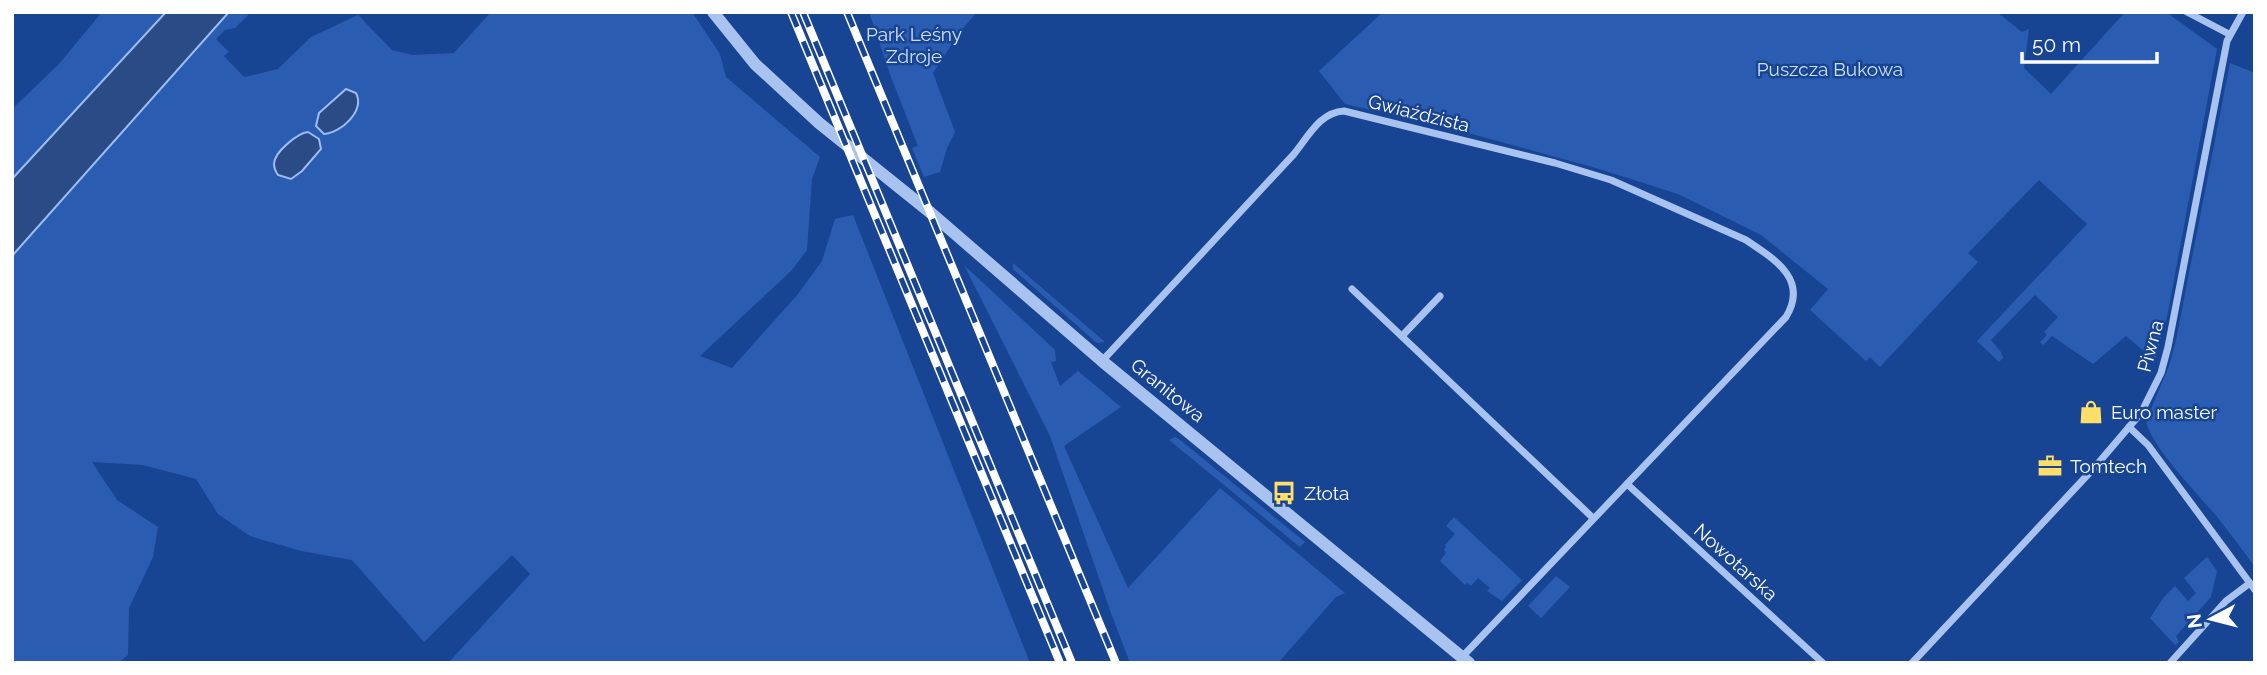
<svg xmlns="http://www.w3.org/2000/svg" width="2267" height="675" font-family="Raleway,sans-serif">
	<rect width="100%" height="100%" fill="#184494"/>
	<g fill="#2a5db2">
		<path d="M102 12H166L12 179V109L59 64Z"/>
		<path d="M229 12H251L235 28 225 30 216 39 229 52 224 56 244 77 278 69 311 37 358 15 392 50 412 55 454 53 491 12H692L720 54 726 77 820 157 812 179 807 250 791 271 700 356 732 368 798 294 822 261 835 219 853 215 1030 663H448L530 574 512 555 424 642 352 560 301 551 250 536 218 514 196 479 143 465 92 462 117 500 158 527 153 557 129 608 128 655 118 663H12V256Z"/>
		<path d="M869 12H977L959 33 933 73 955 132 947 148 940 172 924 177 912 148 918 146 891 77Z"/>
		<path d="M1383 12H1997L2022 32 2029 29 2024 68 2051 94 2125 12H2166L2217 49 2167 317 2155 361 2126 336 2093 364 2052 336 2043 345 2040 342 2047 335 2044 332 2058 317 2035 295 1991 340 2001 352 2003 358 1999 362 1977 341 2087 224 2039 180 1968 253 1978 262 1880 367 1870 357 1866 361 1810 310 1828 289 1761 235 1678 194 1596 168 1446 127 1345 104 1319 71Z"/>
		<path d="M2230 63 2255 73V567C2243 551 2231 534 2218 518 2200 496 2151 447 2146 421L2169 366 2176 340Z"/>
		<path d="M1013 263 1105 342 1097 343 1013 269Z"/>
		<path d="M964 265 1055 350 1056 361 1051 362 1060 386 1078 371 1121 407 1064 446 1128 588 1220 488 1345 593 1336 597 1278 663H1130L1111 613 1050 436Z"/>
		<path d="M1175 437 1179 439 1305 542 1300 547 1169 440Z"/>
		<path d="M1454 517 1522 580 1502 601 1487 591 1490 588 1478 578 1471 586 1467 583 1465 585 1440 561 1446 553 1444 550 1446 547 1445 545 1455 534 1446 526Z"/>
		<path d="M2207 557 2217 571 2211 597 2176 636 2179 642 2175 645 2150 618 2164 597 2175 586 2188 601 2196 593 2184 578Z"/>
		<path d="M1556 576 1570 587 1541 618 1528 606Z"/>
	</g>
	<g fill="#2a4b86" stroke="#9bbdf3" stroke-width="2">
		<path d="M166 12H229L12 256V179Z"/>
		<path d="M346 89 356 93C365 111 341 133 324 134L316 126 319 113Z"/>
		<path d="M308 132 319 139 321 149 302 171 291 179 278 175C276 172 274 168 274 164 274 152 298 133 308 132Z"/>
	</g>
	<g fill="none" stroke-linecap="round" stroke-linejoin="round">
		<g stroke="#a8c3f0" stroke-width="7">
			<path d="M2187 12 2229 34"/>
			<path d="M1352 289 1593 518"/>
			<path d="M1402 336 1440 296"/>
			<path d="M1102 361 1294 154C1308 137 1320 112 1344 111L1555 163 1611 180 1746 240C1774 259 1809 279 1786 317L1462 657"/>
			<path d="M2129 427 2148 445 2255 590"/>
			<path d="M1627 484 1823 663"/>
			<path d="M1912 663 2094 468 2141 413 2161 373 2168 347 2227 41 2243 12"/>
			<path d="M2170 663 2226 601 2250 583"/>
		</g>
		<path stroke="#a8c3f0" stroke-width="12" d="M713 12 755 64 819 123 931 213 1102 361 1469 663"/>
		<g stroke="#fff" stroke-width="8">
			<g id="rail">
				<path d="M791 12 1060 663"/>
				<path d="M803 12 1072 663"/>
				<path d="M847 12 1116 663"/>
			</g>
		</g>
		<use href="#rail" stroke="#184494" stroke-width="5" stroke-dasharray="16" stroke-linecap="butt"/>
	</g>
	<defs>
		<g id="shop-bare" transform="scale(1.89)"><path d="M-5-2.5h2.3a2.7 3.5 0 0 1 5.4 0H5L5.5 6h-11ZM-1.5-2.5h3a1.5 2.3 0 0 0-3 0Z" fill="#ffdf68" stroke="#184494" stroke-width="2.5" paint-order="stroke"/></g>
		<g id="office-bare" transform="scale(1.89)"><path d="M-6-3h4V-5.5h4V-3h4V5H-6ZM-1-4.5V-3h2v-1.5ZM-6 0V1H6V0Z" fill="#ffdf68" stroke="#184494" stroke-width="2.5" paint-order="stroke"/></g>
		<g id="bus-bare" transform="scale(1.89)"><path d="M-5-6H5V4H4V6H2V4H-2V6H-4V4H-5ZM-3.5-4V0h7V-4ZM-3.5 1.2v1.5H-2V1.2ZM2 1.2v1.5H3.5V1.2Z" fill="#ffdf68" stroke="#184494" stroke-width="2.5" paint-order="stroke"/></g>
	</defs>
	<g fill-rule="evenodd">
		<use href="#shop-bare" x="2091" y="412"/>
		<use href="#office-bare" x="2050" y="466"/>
		<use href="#bus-bare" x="1284" y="493"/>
	</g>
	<g text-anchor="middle" stroke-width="5" stroke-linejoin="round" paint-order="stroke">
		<g font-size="19" fill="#cfe0fb" stroke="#184494">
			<text x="914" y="41">Park Leśny<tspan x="914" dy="22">Zdroje</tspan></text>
			<text x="1830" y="76">Puszcza Bukowa</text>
		</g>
		<g font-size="19" fill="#fff" stroke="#184494">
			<text transform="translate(1419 113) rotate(14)" y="7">Gwiaździsta</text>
			<text transform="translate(2150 346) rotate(-75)" y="7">Piwna</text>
			<text transform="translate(1168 390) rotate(39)" y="7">Granitowa</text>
			<text transform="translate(1736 562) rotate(42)" y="7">Nowotarska</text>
		</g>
		<g font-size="19" fill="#fff" stroke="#184494" text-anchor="start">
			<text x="2111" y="419">Euro master</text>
			<text x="2070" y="473">Tomtech</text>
			<text x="1304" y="500">Złota</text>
		</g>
	</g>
	<rect width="2267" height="675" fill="none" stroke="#ffffff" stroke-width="28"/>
	<g transform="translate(2211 619) rotate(263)" stroke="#184494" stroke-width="5" paint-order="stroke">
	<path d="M0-5L12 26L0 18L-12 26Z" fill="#ffffff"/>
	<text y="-10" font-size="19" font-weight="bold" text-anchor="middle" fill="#ffffff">N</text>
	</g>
	<path d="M2022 52v10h135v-10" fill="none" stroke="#ffffff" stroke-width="3.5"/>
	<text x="2032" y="52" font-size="21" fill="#ffffff" stroke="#184494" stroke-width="5" paint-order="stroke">50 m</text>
</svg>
